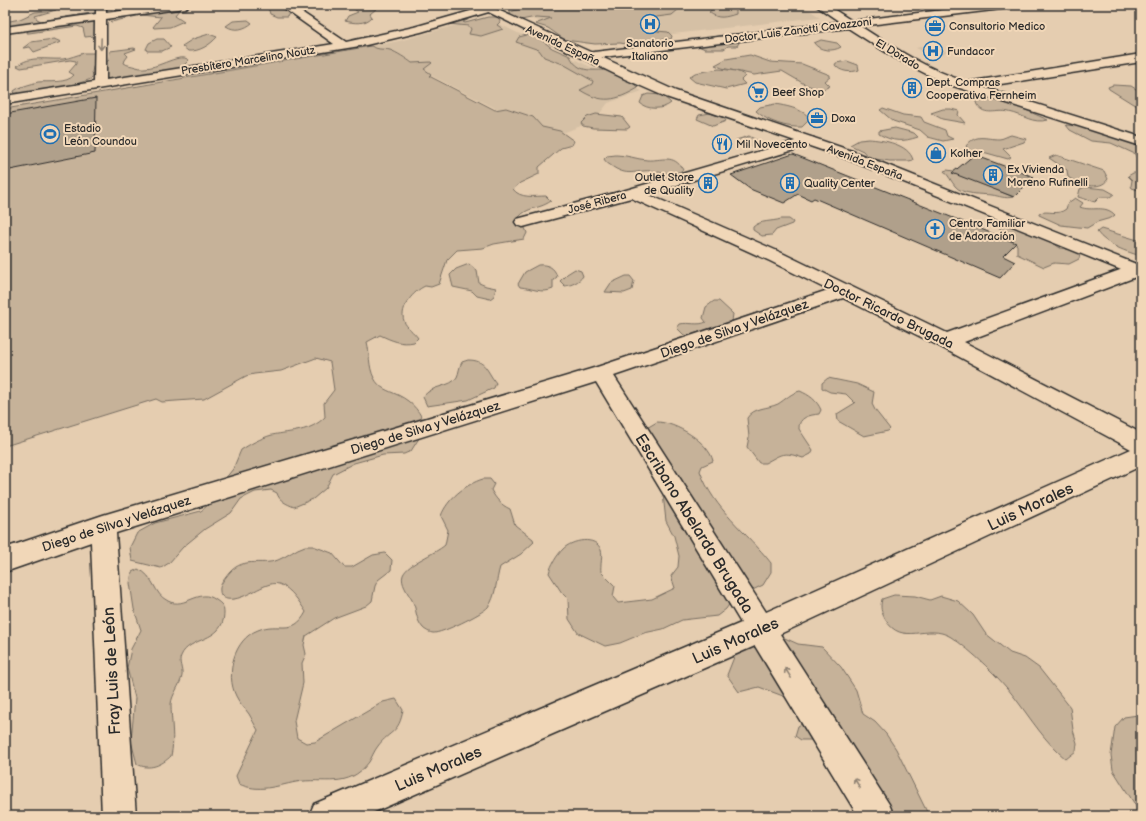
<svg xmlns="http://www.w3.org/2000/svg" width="1146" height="821" font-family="'Balsamiq Sans',sans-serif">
	<rect width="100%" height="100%" fill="#e5cdb0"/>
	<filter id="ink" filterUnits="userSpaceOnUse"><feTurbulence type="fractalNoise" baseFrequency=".025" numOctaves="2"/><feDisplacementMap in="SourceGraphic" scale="8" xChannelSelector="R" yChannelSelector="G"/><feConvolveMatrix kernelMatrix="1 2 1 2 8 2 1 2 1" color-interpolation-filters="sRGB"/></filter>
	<g filter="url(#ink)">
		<g fill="#d5c0a5">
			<path d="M503 5H801L820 17 586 44Z"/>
			<path d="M485 17 503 26 642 91 608 103 594 121 552 137 373 46 399 41Z"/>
			<path d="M928 45 937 50 941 49 947 52 944 53 945 54 933 56 916 48Z"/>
		</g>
		<g fill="#c6b299" stroke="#786e62">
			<path d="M264 5H289L290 11 287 17H277L270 14 268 7Z"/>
			<path d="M544 5H674L679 9 672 15 649 18 656 26 645 30 668 32 672 36 671 39 641 41 632 45 620 43 595 44 565 40 548 28 535 24 551 18 536 17 521 20 511 16 510 12 530 6Z"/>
			<path d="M726 6 736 10V14C726 17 718 20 709 12L714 8Z"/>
			<path d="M360 7 376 9 370 14 372 17C365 25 353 23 345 21L348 16 358 12 354 9Z"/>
			<path d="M56 10 35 16 37 19 41 21 90 13H97L95 36 85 37 83 28 77 26 29 33H27L28 29 5 34V22L20 19 35 12Z"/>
			<path d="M163 10H179L175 15 184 21 170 27 154 28 153 27 161 17 141 15 111 22 107 18Z"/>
			<path d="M483 13 463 22 465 23 488 17H499L500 22 497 25 503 29 481 36 469 34 471 29 469 26 448 24Z"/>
			<path d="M248 20 252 23C245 29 235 32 226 26L233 21Z"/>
			<path d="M209 34 217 37C210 45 199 52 188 51L182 46 193 39Z"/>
			<path d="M729 34H744L737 46H728L724 49H705L696 45 701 39Z"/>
			<path d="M527 35 540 39 552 48 570 56C580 78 599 66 614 72 622 75 633 82 638 88 616 101 602 104 580 90L592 84 593 81 563 64 544 57 539 50 516 42 519 37Z"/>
			<path d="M54 39 61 42 34 52 30 47 23 48 31 42Z"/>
			<path d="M157 39H164L171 47 162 51H147L146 49 149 43Z"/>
			<path d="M821 40 837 43 841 47C833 52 819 51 814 43Z"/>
			<path d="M371 46C381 51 382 48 390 50 396 52 407 59 412 63L431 62 432 63 424 69 431 74 429 76 495 110 506 108 533 117 542 127 560 131 574 141 572 145 561 148 539 167V174L520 183 513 189C520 199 535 196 546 196L551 201C537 211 525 205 515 223L525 228 527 233 524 239 494 244 483 248 457 250 447 260 439 284 431 287 425 286C414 291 399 307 404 321 406 327 414 332 418 338L414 342C401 345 391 340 380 335L367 342C370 353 368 366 374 378 380 389 387 390 398 395 413 402 421 413 426 427L411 451 404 454 383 455 354 463 333 474 326 488 313 499 294 507C287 504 279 501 277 493L271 490 255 492 241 499 231 513 205 529 183 547 169 563 161 568 132 561 130 547 137 533 155 523 201 511 221 494 220 485 233 469 241 450C250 444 261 438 272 435 292 431 310 432 325 417L324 403 334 390 330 362 316 358 281 371 254 374 246 376 204 399 162 402 156 399 5 446V109Z"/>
			<path d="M134 48 136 49 125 53 128 56 125 60 124 63C128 66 131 65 136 67 155 73 178 51 189 60L181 68 119 79 99 78V68L109 60 110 51Z"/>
			<path d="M84 53H96L92 72 94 77C86 84 26 96 15 94L14 91 17 89C23 86 31 84 38 82 48 81 67 84 74 75L69 72 76 64V61L70 60 21 68 17 66C30 55 47 60 63 59 70 58 77 55 84 53Z"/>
			<path d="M750 55 770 62 802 64 830 75V77L825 81 830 86 822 90 806 85 782 71 754 75 722 68 715 65 726 59Z"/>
			<path d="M847 61 858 65 859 70C851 73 840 72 835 65L836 63Z"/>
			<path d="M719 69C728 70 739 70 745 76L741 80 745 84 726 89 695 82 689 77 695 73Z"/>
			<path d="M1113 85 1131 86 1141 92V107L1133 104 1109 89 1108 87Z"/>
			<path d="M648 94 662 95 671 103C663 110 647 110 640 103L643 96Z"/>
			<path d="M983 97 1010 103 1048 120C1032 124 1024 115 1009 112 997 109 985 117 977 105L975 99Z"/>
			<path d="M775 104C786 106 799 108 808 116V121L802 127C787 128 768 122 756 111L760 107Z"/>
			<path d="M883 108 903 115 921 117 924 122 945 130 947 136 953 139 943 141 928 137 920 130 893 121 880 110Z"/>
			<path d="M943 109H951L959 111 958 115 965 123 942 119 931 113Z"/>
			<path d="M710 113 724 118 726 121 713 126 697 119 699 115Z"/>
			<path d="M596 114 622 117 630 127 627 129 593 128 583 126 581 123 587 117Z"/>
			<path d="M1066 125 1078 126 1141 146V162L1137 159 1135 154 1111 143 1091 141 1070 130Z"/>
			<path d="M895 128 914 133 918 137C903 142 893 142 879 134V131Z"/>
			<path d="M1011 135 1026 139 1024 142 1003 149 1011 157 1008 159 983 152H971L966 146C976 133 985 139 999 139 1003 139 1007 136 1011 135Z"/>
			<path d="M749 136 758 141 756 146 745 147 737 144 736 140Z"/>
			<path d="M869 139C883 140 909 144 913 160L909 161H890L875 159 868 157 863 151 850 145 859 140Z"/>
			<path d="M616 155C627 155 636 159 647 160 661 161 674 153 683 170 673 176 663 173 653 171 637 169 630 178 613 167 609 164 606 163 604 159L607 156Z"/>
			<path d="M1056 155 1104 171 1108 179C1100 192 1078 184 1068 177L1067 170 1049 158Z"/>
			<path d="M947 170 954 171 1013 197C1005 199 999 196 992 195 982 194 962 195 955 186 951 181 949 176 944 171Z"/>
			<path d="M1133 173H1141V191L1132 188 1131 186 1132 180 1128 176Z"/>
			<path d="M1085 187 1105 189 1114 194 1110 197H1100L1095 202 1078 197 1080 189Z"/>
			<path d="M1075 198 1083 203 1080 207C1092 212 1105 204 1115 215L1111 218 1097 222 1087 228 1061 225 1039 215V213C1049 210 1057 216 1066 209L1068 203Z"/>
			<path d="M781 219H789L793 222 792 224 776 230 772 235 762 236 753 230V227C760 220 772 222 781 219Z"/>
			<path d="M997 224 1015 227 1048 239 1060 248 1074 250 1080 254 1079 259 1069 264 1054 263 1044 267 1017 254V245L1003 233Z"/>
			<path d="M1101 229 1141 241V256C1127 252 1106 245 1097 232Z"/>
			<path d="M469 264 477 271 479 283 486 286 496 288 494 296 490 299 477 296 472 291 453 287 450 275 456 269Z"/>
			<path d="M538 265C547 264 555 267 557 277L553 280V289C542 294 532 288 520 287L518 284 525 272Z"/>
			<path d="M575 269 581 271 583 276C579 282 572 285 565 286L560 281 567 274Z"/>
			<path d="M626 276H630L634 281 632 290 624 293 605 292 611 283Z"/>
			<path d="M714 301H719L733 314 732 321 729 325 712 328 690 337 684 335 677 328 680 324C688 322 699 326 706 322L703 318 706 307Z"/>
			<path d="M468 360C486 360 486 370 496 383L494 388 468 400 427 406 423 397C432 384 451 388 457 377 459 373 459 367 462 362Z"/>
			<path d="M828 378 857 384 874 392 872 404 875 410 890 429 888 431 864 436 838 421 837 414 855 403 846 394 830 392 822 388V383Z"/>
			<path d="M800 391C809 395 817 400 821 410L819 414C810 415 798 417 799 429L813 450 811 454 803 458C782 451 782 454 765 463H759L747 447 749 437 747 418C754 407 767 409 778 404 786 399 791 393 800 391Z"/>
			<path d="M657 422C675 422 709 442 713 461L702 466 700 471C714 510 746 531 771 563V572L763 585 732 600 726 609 717 616 682 620 663 629 644 633 620 643 605 646 578 633 569 619 568 599 562 593 549 573C551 565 557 555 563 549 572 540 596 535 601 550 603 556 600 565 601 572L615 586 613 597 618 603 652 599 675 588 671 576 678 567 679 556 674 536 666 521 662 485 645 429Z"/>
			<path d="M483 479H490L494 484 491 490C496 499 501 505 510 509L515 525 533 539 534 542 521 554 500 567C496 580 496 597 488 607 482 614 441 634 433 633 430 633 425 630 423 628 415 619 417 609 412 600 408 593 400 583 403 575 408 563 435 554 445 545L448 530 441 516C447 499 466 484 483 479Z"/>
			<path d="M305 546H313L332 553 344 567H352L373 555 385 553 392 560 391 570 378 580 375 586 372 601 366 606 334 618 306 636 304 645 306 654 302 663 303 683 294 721 297 738 306 743 315 742 383 702 396 699 403 710C399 734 390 730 378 746 374 751 372 757 369 762 348 790 324 777 296 782 276 786 259 793 239 784L236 776 258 730C254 724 252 719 249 714 245 708 239 703 236 696 225 674 234 639 258 630 279 621 293 637 306 612 300 603 291 588 279 584 264 580 245 602 227 599 223 598 220 595 220 591 219 586 223 581 226 577 242 554 260 567 278 560 288 556 295 549 305 546Z"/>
			<path d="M138 569C155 576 153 594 168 601 185 610 199 587 216 600 222 604 224 606 224 614 223 643 189 636 181 656 178 662 183 669 182 676 180 686 172 694 171 704 171 721 175 739 171 756 162 765 149 771 137 764L131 741 135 698 127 668 131 649 141 630 134 609 130 583 132 572Z"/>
			<path d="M894 595 915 596 930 600 941 596 958 601 973 615 985 633 1010 653 1025 658 1039 668 1070 707 1073 730 1077 743 1076 751 1066 759C1045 742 1031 719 1015 698 1001 679 971 650 951 637 927 622 902 648 885 619 881 611 880 608 882 599Z"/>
			<path d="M778 635 798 644 822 647 841 667 856 690 863 714 875 722 886 734 896 749 929 816H862L813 740H801L795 736 798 726 812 718 792 698 783 696 759 687 739 692 727 675 736 652Z"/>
			<path d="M1141 706V814L1113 770 1111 755 1115 727 1124 717 1138 715Z"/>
		</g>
		<g fill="#b0a08b" stroke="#2b2b2b">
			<path d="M96 98 95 153 5 171V114Z"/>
			<path d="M793 154 1016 243 1003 256 1015 262 1000 278 814 198 811 200 798 194 784 203 750 189 731 175Z"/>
			<path d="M974 155 1034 177 1014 197 952 173Z"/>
		</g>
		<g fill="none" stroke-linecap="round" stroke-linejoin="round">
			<g stroke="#2b2b2b" stroke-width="3">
				<g id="street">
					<path d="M96 5H106V13L163 5H190L185 8 106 19V80L334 44 279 5H291L346 42 414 27 488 6 493 9 492 11 421 32 366 45 5 104V96L94 82 95 21 5 33V27L96 14Z"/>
					<path d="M815 5H827L852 21 984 5H1015L1010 8 860 26C894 48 928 70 967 82L1141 54V62L982 87 1141 137V146L944 83 895 58 848 28 586 59 580 56 586 53 840 22Z"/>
					<path d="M809 137 814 138 816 141 814 144 647 194 782 253 947 333 1131 266 1141 265V275L964 342 1141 433V466L780 634 889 804 894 816H858L755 646 365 816H309L314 804 741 623 596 382 116 533 136 816H102L91 542 5 572V548L103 515 594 368 828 290 770 261 631 198 523 227 517 225 515 222 517 219 626 190ZM843 298 939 346 1131 449 766 612 614 376Z"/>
				</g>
			</g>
			<g stroke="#2b2b2b" stroke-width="3">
				<path id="primary" d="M474 5H487L676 91 852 151 1141 266V278L842 157 666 97 625 79Z"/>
			</g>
			<use href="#street" fill="#f1d7b8" fill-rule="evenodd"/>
			<use href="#primary" fill="#f1d7b8" fill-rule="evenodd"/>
		</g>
		<defs><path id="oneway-shaft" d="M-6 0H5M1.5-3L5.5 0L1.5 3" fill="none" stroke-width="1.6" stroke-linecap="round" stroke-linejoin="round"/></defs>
		<g stroke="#8e8172">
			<use href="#oneway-shaft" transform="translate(101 44) rotate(92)"/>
			<use href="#oneway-shaft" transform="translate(788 673) rotate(-122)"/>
			<use href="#oneway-shaft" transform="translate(857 783) rotate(-122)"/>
		</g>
	</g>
	<defs>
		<g id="hospital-ring" transform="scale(1)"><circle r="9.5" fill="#f1d7b8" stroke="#1f6fb2" stroke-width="1.5"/><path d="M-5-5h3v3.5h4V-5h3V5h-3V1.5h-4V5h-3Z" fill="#1f6fb2"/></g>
		<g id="office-ring" transform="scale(1)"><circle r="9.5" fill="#f1d7b8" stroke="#1f6fb2" stroke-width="1.5"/><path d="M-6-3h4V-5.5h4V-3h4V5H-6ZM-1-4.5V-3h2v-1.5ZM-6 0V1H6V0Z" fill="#1f6fb2"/></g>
		<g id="building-ring" transform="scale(1)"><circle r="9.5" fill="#f1d7b8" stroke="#1f6fb2" stroke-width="1.5"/><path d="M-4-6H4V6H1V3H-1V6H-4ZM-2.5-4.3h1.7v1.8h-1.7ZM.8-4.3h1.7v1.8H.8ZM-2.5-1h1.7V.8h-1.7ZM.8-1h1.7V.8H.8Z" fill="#1f6fb2"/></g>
		<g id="supermarket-ring" transform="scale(1)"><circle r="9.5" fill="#f1d7b8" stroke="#1f6fb2" stroke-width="1.5"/><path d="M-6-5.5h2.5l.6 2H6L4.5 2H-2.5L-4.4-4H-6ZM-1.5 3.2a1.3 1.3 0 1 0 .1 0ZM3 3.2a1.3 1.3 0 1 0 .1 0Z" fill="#1f6fb2"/></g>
		<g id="stadium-ring" transform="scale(1)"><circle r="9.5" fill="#f1d7b8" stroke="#1f6fb2" stroke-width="1.5"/><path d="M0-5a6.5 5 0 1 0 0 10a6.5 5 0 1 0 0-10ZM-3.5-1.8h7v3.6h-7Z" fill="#1f6fb2"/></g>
		<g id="restaurant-ring" transform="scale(1)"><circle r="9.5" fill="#f1d7b8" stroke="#1f6fb2" stroke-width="1.5"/><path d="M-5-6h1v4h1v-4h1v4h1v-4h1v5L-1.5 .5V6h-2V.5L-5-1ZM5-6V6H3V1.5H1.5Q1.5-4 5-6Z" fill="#1f6fb2"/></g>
		<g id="shop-ring" transform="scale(1)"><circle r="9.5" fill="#f1d7b8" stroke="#1f6fb2" stroke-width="1.5"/><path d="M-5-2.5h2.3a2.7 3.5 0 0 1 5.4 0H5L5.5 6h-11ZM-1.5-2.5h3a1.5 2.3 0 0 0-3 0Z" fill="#1f6fb2"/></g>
		<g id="church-ring" transform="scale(1)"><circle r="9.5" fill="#f1d7b8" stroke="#1f6fb2" stroke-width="1.5"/><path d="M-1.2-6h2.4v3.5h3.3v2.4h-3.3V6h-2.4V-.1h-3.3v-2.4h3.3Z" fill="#1f6fb2"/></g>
	</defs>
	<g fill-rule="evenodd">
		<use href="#hospital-ring" x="650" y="24"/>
		<use href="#office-ring" x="935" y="26"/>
		<use href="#hospital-ring" x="933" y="51"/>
		<use href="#building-ring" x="912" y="88"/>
		<use href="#supermarket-ring" x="758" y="92"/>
		<use href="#office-ring" x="817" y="118"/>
		<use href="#stadium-ring" x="50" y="134"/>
		<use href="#restaurant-ring" x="722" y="144"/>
		<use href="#shop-ring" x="936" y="153"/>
		<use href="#building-ring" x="993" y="175"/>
		<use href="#building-ring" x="708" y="183"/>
		<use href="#building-ring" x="790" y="183"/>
		<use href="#church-ring" x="935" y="229"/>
	</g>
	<g text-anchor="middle" stroke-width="4" stroke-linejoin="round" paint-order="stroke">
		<g font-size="11" fill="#2b2b2b" stroke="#f1d7b8" text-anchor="start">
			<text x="949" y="30">Consultorio Medico</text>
			<text x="650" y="47" text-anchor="middle">Sanatorio<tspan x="650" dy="13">Italiano</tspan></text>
			<text x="947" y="55">Fundacor</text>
			<text x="926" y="86">Dept. Compras<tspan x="926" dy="13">Cooperativa Fernheim</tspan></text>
			<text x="772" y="96">Beef Shop</text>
			<text x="831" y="122">Doxa</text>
			<text x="64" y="132">Estadio<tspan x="64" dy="13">León Coundou</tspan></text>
			<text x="736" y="148">Mil Novecento</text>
			<text x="950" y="157">Kolher</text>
			<text x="1007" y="173">Ex Vivienda<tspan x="1007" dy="13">Moreno Rufinelli</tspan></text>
			<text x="694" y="181" text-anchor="end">Outlet Store<tspan x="694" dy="13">de Quality</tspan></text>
			<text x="804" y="187">Quality Center</text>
			<text x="949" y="227">Centro Familiar<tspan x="949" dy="13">de Adoración</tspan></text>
		</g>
		<g font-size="11" fill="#2b2b2b" stroke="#f1d7b8">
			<text transform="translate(798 30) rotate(-7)" y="4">Doctor Luis Zanotti Cavazzoni</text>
			<text transform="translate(563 45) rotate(25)" y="4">Avenida España</text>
			<text transform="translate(898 54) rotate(31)" y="4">El Dorado</text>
			<text transform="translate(248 60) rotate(-9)" y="4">Presbítero Marcelino Noutz</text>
			<text transform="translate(865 162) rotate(21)" y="4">Avenida España</text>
			<text transform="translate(597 202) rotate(-15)" y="4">José Ribera</text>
		</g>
		<g font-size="13" fill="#2b2b2b" stroke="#f1d7b8">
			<text transform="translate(889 313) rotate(26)" y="5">Doctor Ricardo Brugada</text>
			<text transform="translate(734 328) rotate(-19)" y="5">Diego de Silva y Velázquez</text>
			<text transform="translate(425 427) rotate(-17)" y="5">Diego de Silva y Velázquez</text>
			<text transform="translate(116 523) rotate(-18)" y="5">Diego de Silva y Velázquez</text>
		</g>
		<g font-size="16" fill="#2b2b2b" stroke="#f1d7b8">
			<text transform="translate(1030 506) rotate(-25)" y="6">Luis Morales</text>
			<text transform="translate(695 523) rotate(58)" y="6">Escribano Abelardo Brugada</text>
			<text transform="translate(735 640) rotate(-24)" y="6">Luis Morales</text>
			<text transform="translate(111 671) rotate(-93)" y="6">Fray Luis de León</text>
			<text transform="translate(438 768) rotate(-23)" y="6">Luis Morales</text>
		</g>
	</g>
	<rect width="1146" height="821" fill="none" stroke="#f1d7b8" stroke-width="20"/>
	<rect x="10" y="10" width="1126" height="801" fill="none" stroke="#2b2b2b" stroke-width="1.5" filter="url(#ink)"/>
</svg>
